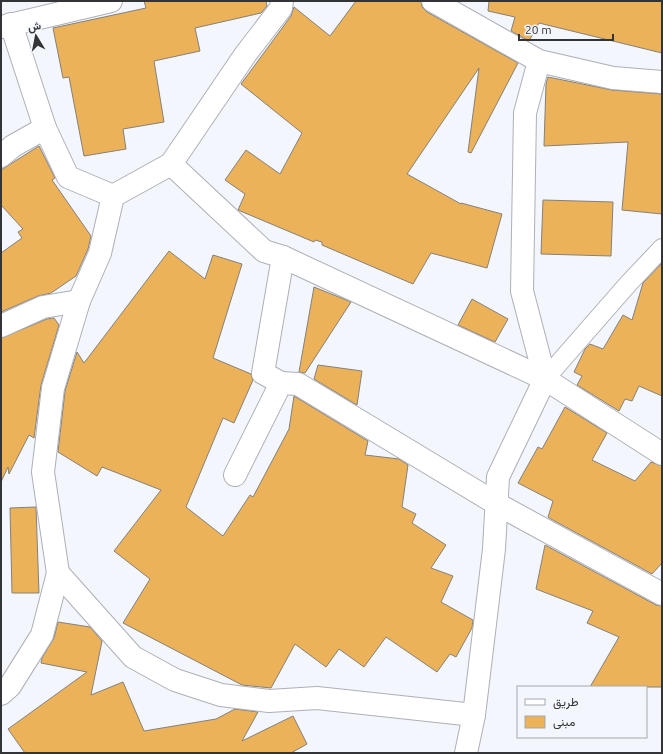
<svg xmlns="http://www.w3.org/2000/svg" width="663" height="754" font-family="Ubuntu,Vazirmatn,sans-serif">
	<rect width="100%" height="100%" fill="#f3f6fc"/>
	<g fill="#ecb259" stroke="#84807b">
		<path d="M144 1H266L267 6 261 13 195 28 200 51 154 61 164 122 123 129 126 149 84 156 69 77 63 78 53 28 146 8Z"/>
		<path d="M356 1H421L422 7 427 12 518 63 471 153 468 152 479 68 407 174 461 204V203L502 214 487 268 431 253 413 284 322 245V242L315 240 314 242 238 210 245 194 225 180 246 150 280 174 302 133 241 84 291 16 294 7 330 36Z"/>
		<path d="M489 1H662V53L539 23 529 41 511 31 515 17 488 11Z"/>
		<path d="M548 77 612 90 662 94V214L622 210 628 142 544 146 546 84Z"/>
		<path d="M39 146 55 178 52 180 91 236 88 249 76 276 51 293 38 296 1 312V253L22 238 18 232 23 229 1 205V170Z"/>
		<path d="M543 200 613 202 611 256 541 254Z"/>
		<path d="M169 251 205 279 213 255 242 264 213 358 251 374 253 380 234 423 223 418 186 507 223 536 250 495 253 497 289 429 294 396 368 441 365 455 399 459 408 465 402 507 416 514 412 523 446 545 431 568 453 576 441 602 473 620 472 628 456 657 450 654 437 672 386 637 364 667 339 649 326 667 295 644 271 688 242 685 123 623 150 579 114 551 161 490 102 467 97 476 58 452 65 391 77 352 84 363Z"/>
		<path d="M662 263V396L639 386 632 401 625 399 619 411 577 385 582 376 574 372 585 349 590 344 603 349 623 315 632 320 643 283Z"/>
		<path d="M314 287 351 302 305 373 299 372Z"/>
		<path d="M472 299 508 319 495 342 458 325Z"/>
		<path d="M54 318 59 325 41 385 34 438 29 435 9 474 8 467 1 482V338L47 319Z"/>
		<path d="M318 365 362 371 357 405 314 379Z"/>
		<path d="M565 407 607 433 592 460 635 481 651 462 662 466V563L652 574 551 519 548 517 553 501 518 483 538 447 542 449Z"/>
		<path d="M36 507 39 593H12L10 508Z"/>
		<path d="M545 545 656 605 662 606V687H590L619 637 587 623 593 611 536 589Z"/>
		<path d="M58 622 90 627 102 641 91 695 123 682 144 731 216 719 235 709 258 712 242 741 293 716 307 744 291 753H25L8 729 87 672 41 663 42 658 54 638Z"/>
	</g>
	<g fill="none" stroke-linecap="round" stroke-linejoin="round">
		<g stroke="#adb0b6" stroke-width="20">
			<path id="service" d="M545 379 628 284 662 248"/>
		</g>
		<g stroke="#adb0b6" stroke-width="24">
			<g id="minor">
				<path d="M1 156 13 146 45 128"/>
				<path d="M171 164 264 251 283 257 545 379 662 454"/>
				<path d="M113 196 171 164 245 55 281 8 282 1"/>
				<path d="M1 326 43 307 79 301"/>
				<path d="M281 383 263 373 283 257"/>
				<path d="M235 475 281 383 298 384 497 504 662 594"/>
				<path d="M58 573 133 657 175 680 221 695 269 701 317 698 474 715"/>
				<path d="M1 694 10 686 42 635 58 573 43 472 53 388 79 301 100 253 113 196 68 177 45 128 11 24"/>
				<path d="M466 753 474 715 494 549 498 477 545 379 522 291 525 113 539 61"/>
			</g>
		</g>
		<g stroke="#adb0b6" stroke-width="24">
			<g id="tertiary">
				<path d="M433 1 539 61 613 78 662 82"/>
				<path d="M1 27 111 1"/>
			</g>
		</g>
		<use href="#service" stroke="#fff" stroke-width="18"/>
		<use href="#minor" stroke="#fff" stroke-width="22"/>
		<use href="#tertiary" stroke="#fff" stroke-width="22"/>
	</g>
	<rect width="663" height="754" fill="none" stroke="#333437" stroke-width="4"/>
	<rect x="517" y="686" width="130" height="52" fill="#f3f6fc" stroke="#a6a8ad"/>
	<rect x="525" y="699" width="20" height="6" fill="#ffffff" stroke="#a6a8ad"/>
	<text x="553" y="706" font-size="12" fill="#333437">طريق</text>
	<rect x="525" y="716" width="20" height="12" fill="#ecb259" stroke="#a6a8ad"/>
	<text x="553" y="726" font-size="12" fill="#333437">مبنى</text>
	<g transform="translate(36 36) rotate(350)" stroke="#f3f6fc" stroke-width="3" paint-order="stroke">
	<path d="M0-3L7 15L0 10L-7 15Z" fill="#333437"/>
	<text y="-6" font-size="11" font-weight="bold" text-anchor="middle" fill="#333437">ش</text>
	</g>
	<path d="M519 34v6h94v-6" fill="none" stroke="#333437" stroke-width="2"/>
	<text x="525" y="34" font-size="12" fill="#333437" stroke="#f3f6fc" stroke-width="3" paint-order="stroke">20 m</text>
</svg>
